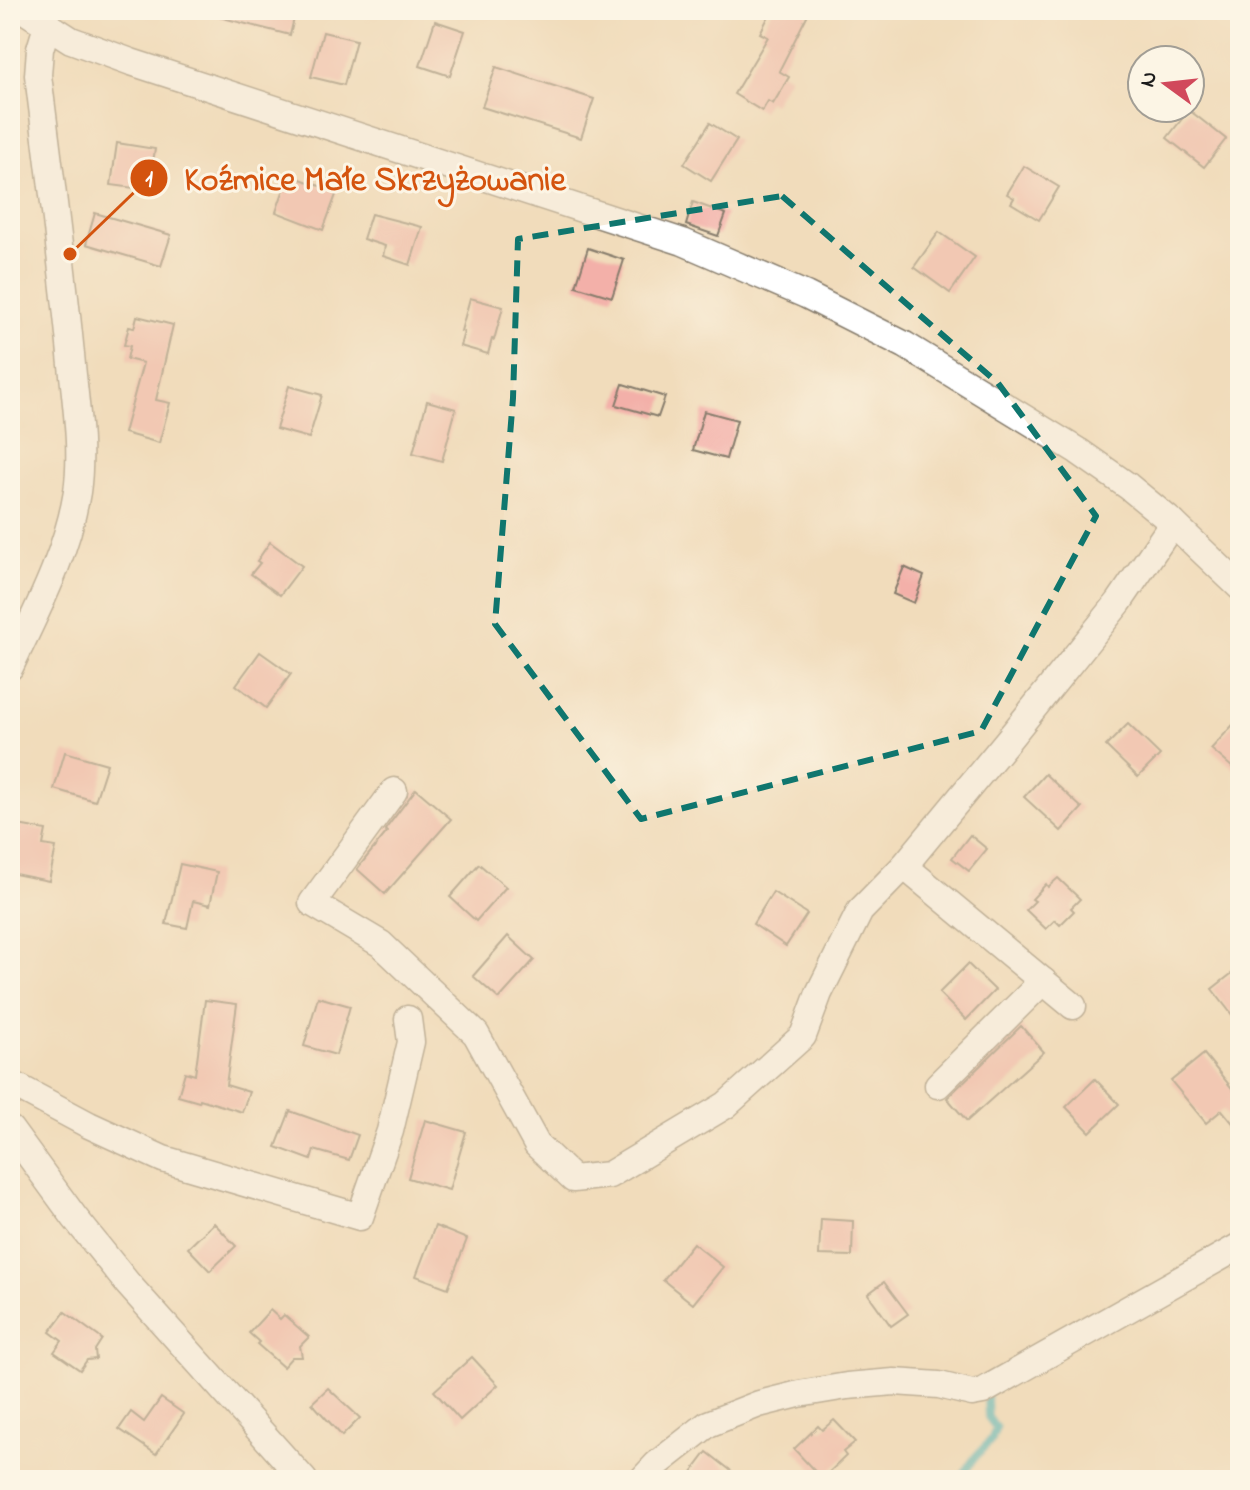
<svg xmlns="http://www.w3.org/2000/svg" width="1250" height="1490" font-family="'Indie Flower',sans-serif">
	<rect width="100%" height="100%" fill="#fcf5e5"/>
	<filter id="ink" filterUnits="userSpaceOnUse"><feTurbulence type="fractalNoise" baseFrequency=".0125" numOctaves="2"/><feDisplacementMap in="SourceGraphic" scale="16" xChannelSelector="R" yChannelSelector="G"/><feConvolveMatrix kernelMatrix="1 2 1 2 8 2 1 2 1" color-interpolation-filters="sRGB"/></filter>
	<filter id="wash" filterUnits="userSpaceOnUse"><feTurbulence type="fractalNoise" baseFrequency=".006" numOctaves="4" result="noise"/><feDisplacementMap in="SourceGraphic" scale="32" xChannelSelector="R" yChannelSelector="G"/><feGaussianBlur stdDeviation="1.8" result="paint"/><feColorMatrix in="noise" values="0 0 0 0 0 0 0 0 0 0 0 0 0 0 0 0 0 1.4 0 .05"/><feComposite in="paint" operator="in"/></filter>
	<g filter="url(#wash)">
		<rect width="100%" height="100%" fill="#f1dcbb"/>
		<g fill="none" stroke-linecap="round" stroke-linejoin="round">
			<path stroke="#42b2bc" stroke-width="8" d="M959 1480 976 1456 991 1440 996 1428 988 1417 987 1398"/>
		</g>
		<g id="blocks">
			<g fill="#f3b0a9">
				<path d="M220 10H296L290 35 219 17Z"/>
				<path d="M772 10H810L779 71 789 77 773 104 768 101 762 111 734 94 768 37 760 33Z"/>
				<path d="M435 21 465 31 450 76 420 66Z"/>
				<path d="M323 32 356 40 344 85 311 77Z"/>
				<path d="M496 67 594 99 581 138 482 107Z"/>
				<path d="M1189 110 1226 139 1204 167 1167 138Z"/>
				<path d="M710 123 737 140 711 181 684 164Z"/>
				<path d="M117 143 155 149 149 190 111 185Z"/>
				<path d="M1024 166 1059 187 1039 220 1011 203 1014 198 1007 194Z"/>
				<path d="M289 175 337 192 323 230 276 212Z"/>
				<path d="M693 202 726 214 718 236 686 225Z"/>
				<path d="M95 213 171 235 161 266 86 244Z"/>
				<path d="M371 214 422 227 410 265 383 256 385 246 363 239Z"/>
				<path d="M939 232 975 257 950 293 914 267Z"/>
				<path d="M588 248 624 260 612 297 576 286Z"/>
				<path d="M470 298 503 307 494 340 492 339 488 354 460 346 464 332 461 331Z"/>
				<path d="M137 316 173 325 156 400 170 403 159 443 124 433 143 363 127 359 130 346 124 345 129 327 134 328Z"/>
				<path d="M623 384 665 397 658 417 616 405Z"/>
				<path d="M289 386 322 395 309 438 276 429Z"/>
				<path d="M427 401 456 409 442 461 413 453Z"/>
				<path d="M704 411 737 420 726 459 693 450Z"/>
				<path d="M270 542 302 566 280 595 251 574 260 563 257 561Z"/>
				<path d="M904 567 924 576 914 603 893 594Z"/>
				<path d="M260 652 291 674 266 708 236 685Z"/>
				<path d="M1240 717V774L1211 749Z"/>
				<path d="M1128 724 1160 755 1138 777 1106 746Z"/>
				<path d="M65 752 107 764 95 801 54 789Z"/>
				<path d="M1045 774 1082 808 1061 831 1024 797Z"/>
				<path d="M416 789 451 819 385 894 357 869 387 832 385 830Z"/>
				<path d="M18 825 46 830 43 845 56 847 49 881 10 873V832L16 833Z"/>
				<path d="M970 835 987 849 969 871 952 858Z"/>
				<path d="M180 864 217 872 210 905 193 901 187 928 166 924Z"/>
				<path d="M479 864 506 887 476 921 450 897Z"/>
				<path d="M1058 878 1080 899 1071 908 1074 911 1060 925 1055 920 1046 929 1026 910 1035 901 1032 899 1046 884 1048 887Z"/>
				<path d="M773 892 807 914 786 946 753 924Z"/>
				<path d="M508 936 534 960 499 999 473 976Z"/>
				<path d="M968 964 995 990 966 1020 939 993Z"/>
				<path d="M1240 967V1025L1212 989Z"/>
				<path d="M318 997 350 1006 336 1055 304 1046Z"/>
				<path d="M205 1000 237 1004 226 1085 249 1092 242 1112 200 1099 199 1102 178 1096 185 1072 195 1075Z"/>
				<path d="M1021 1026 1044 1052 967 1121 947 1098Z"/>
				<path d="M1204 1054 1240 1098V1132L1222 1110 1206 1123 1171 1081Z"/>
				<path d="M1095 1079 1119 1104 1090 1132 1066 1107Z"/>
				<path d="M290 1111 358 1135 349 1160 314 1150 311 1160 276 1147Z"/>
				<path d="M425 1120 466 1132 449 1190 408 1178Z"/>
				<path d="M821 1219 853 1221 852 1256 819 1255Z"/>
				<path d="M214 1223 236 1246 210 1271 188 1248Z"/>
				<path d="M435 1226 467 1239 448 1288 416 1276Z"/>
				<path d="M693 1243 723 1267 693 1304 663 1280Z"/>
				<path d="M884 1282 908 1314 891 1326 868 1294Z"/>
				<path d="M270 1310 280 1319 284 1315 309 1337 300 1346 302 1357H292L283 1367 257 1344 259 1342 249 1333Z"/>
				<path d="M65 1312 102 1339 95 1350 96 1359 87 1360 80 1370 54 1352 62 1341 50 1332Z"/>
				<path d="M472 1357 498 1385 460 1420 434 1391Z"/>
				<path d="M328 1388 360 1418 342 1436 312 1403Z"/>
				<path d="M161 1398 184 1414 156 1454 119 1429 131 1412 144 1422Z"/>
				<path d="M834 1420 855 1442 843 1452 846 1456 822 1479 794 1449 818 1426 822 1430Z"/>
				<path d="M707 1452 743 1480H686Z"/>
			</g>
		</g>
	</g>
	<g filter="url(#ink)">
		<use href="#blocks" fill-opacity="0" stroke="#867c6c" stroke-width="2"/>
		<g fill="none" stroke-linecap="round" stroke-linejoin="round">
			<g stroke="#867c6c" stroke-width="29">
				<g id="minor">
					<path d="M24 10 71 40 131 62 683 242 806 295 905 345 1078 451 1128 486 1173 523 1240 587"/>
					<path d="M10 667C36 612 67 554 77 492 83 450 76 407 72 365 63 268 50 172 38 75L40 49 47 26"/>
					<path d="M394 791 312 903 381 944 476 1034 537 1145 573 1179 609 1175 726 1105 803 1036 819 993 860 911 904 866 1008 740 1119 602 1173 523"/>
					<path d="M904 866 1073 1006"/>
					<path d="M938 1085 1043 981"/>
					<path d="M10 1086H16L89 1125 163 1159 360 1217 390 1131 411 1042 408 1019"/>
					<path d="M10 1129 75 1218 128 1284 304 1480"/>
					<path d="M642 1480 657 1464 708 1424 759 1404 799 1394 847 1386 894 1382 939 1385 972 1393 983 1391 1240 1246"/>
				</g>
			</g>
			<use href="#minor" stroke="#fff" stroke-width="26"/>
		</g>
	</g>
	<path d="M0 0H1250V1490H0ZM782 196 998 383 1096 516 981 731 641 819 495 624 513 398 518 239Z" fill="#f1dcbb" fill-opacity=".55" fill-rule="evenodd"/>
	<path fill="none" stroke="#0f766e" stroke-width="6" stroke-dasharray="16 10" stroke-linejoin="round" d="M782 196 998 383 1096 516 981 731 641 819 495 624 513 398 518 239Z"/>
	<path fill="none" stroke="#d4530e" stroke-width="3" d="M70 254L149 178"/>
	<g fill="#d4530e" stroke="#fcf5e5" stroke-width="3">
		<circle cx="70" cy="254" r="8"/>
		<circle cx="149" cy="178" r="20"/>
	</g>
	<g font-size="24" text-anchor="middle" font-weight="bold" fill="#fff">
		<text x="149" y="186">1</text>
	</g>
	<g font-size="34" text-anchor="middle" font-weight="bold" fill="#d4530e" stroke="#fcf5e5" stroke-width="6" stroke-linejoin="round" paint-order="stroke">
		<text x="375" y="190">Koźmice Małe Skrzyżowanie</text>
	</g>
	<rect width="1250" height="1490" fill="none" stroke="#fcf5e5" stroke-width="40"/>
	<g transform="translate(1166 84) rotate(285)"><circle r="38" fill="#fcf5e5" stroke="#a29e95" stroke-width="2"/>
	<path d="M0-6L14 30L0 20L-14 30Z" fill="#d1495b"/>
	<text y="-12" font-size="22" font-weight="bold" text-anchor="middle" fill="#1c1c1c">N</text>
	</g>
</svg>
